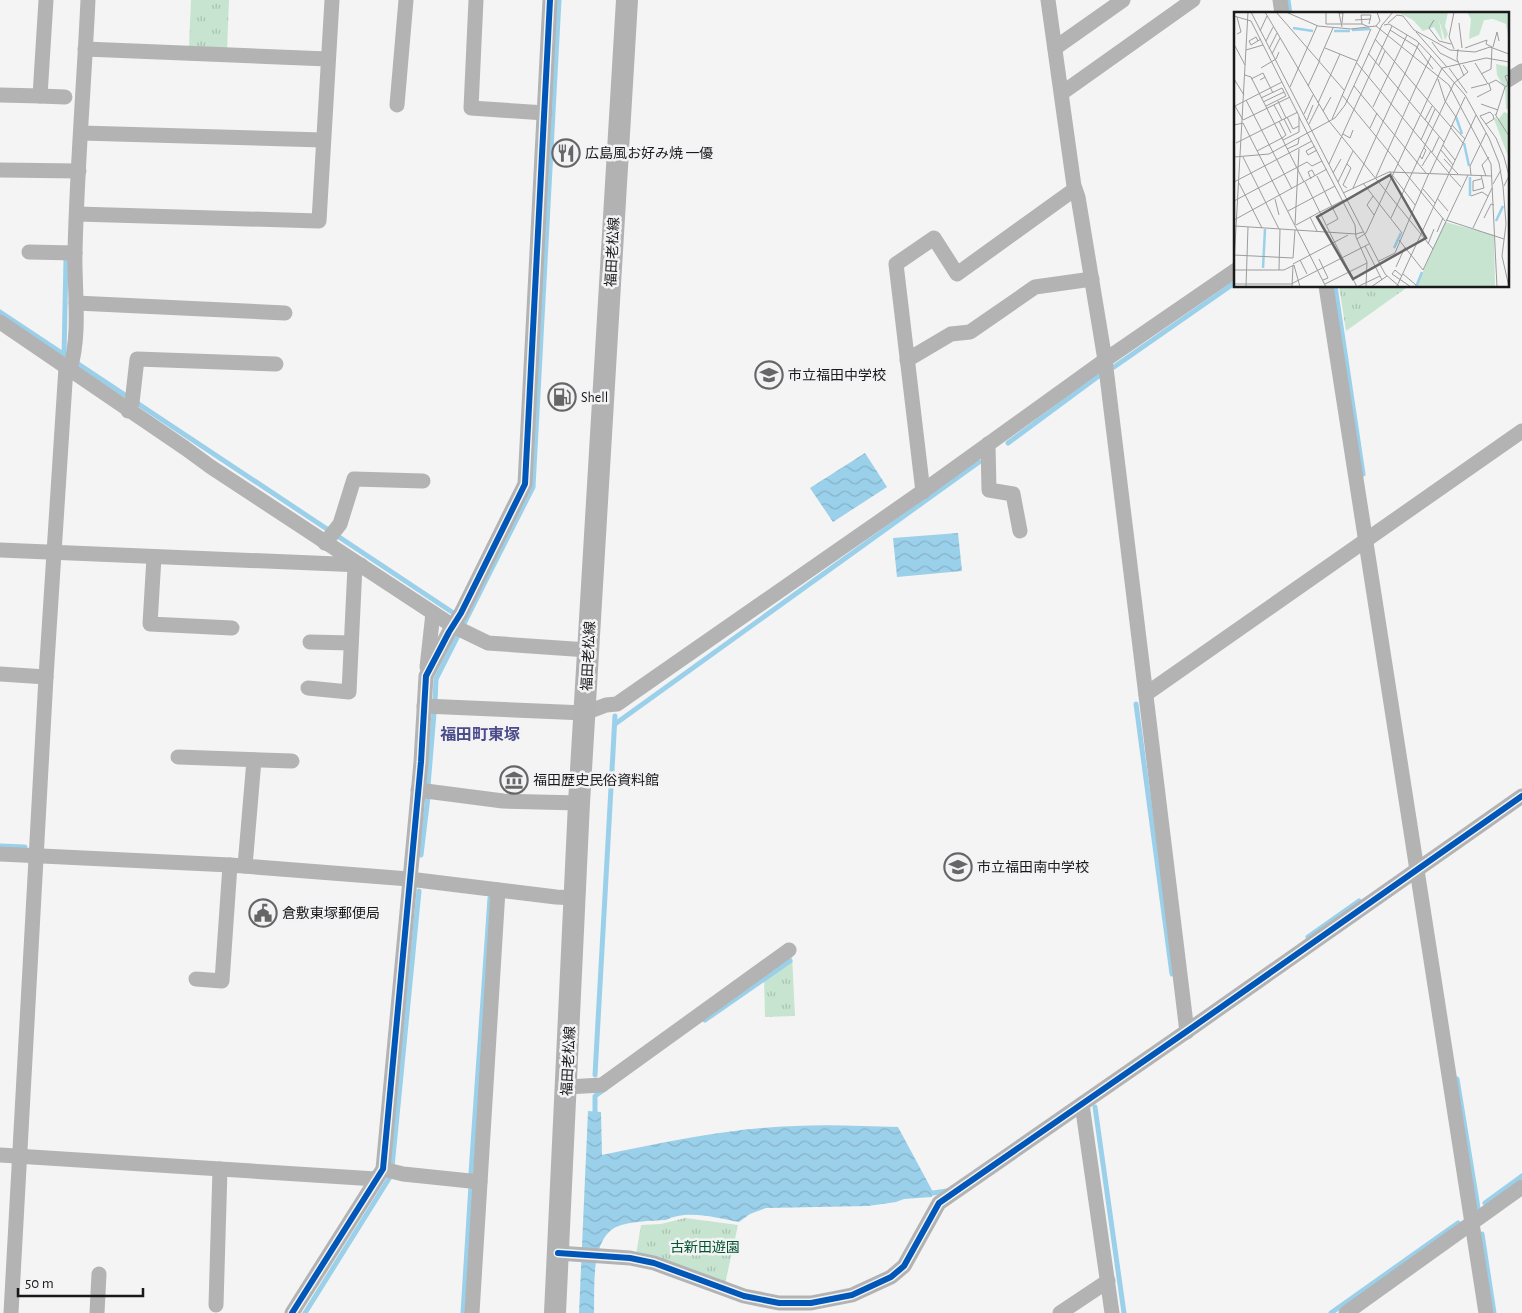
<svg xmlns="http://www.w3.org/2000/svg" width="1522" height="1313" font-family="'Alegreya Sans','Noto Sans JP',sans-serif">
	<defs>
		<pattern id="park-tufts" width="24" height="20" patternUnits="userSpaceOnUse" patternTransform="scale(1.25)"><rect width="24" height="20" fill="#c6e4d0"/><path d="M3 7l-1-3M5 7V3M7 7l1-3M15 17l-1-3M17 17v-4M19 17l1-3" fill="none" stroke="#aac3b2"/></pattern>
		<pattern id="water-waves" width="16" height="10" patternUnits="userSpaceOnUse" patternTransform="scale(1.25)"><rect width="16" height="10" fill="#9bd0ea"/><path d="M0 5q4-4 8 0t8 0" fill="none" stroke="#85b2c8"/></pattern>
	</defs>
	<rect width="100%" height="100%" fill="#f4f4f4"/>
	<g fill="url(#park-tufts)">
		<path d="M191 0H229L227 49 189 47Z"/>
		<path d="M1339 286H1409L1346 331Z"/>
		<path d="M792 956 795 1016 765 1017 764 977Z"/>
		<path d="M685 1218 738 1225 725 1284 636 1255 641 1225 661 1224Z"/>
	</g>
	<g fill="url(#water-waves)">
		<path d="M865 453 887 487 833 522 810 488Z"/>
		<path d="M958 533 962 571 897 577 893 538Z"/>
		<path d="M588 1111 601 1112 602 1155C666 1142 729 1128 795 1126 829 1124 864 1126 898 1127L933 1192 932 1197 904 1199 896 1202 868 1206 766 1208 750 1214 739 1222C717 1218 687 1209 666 1220 650 1221 630 1221 616 1227 590 1240 595 1289 594 1313H579Z"/>
	</g>
	<g fill="none" stroke-linecap="round" stroke-linejoin="round">
		<g stroke="#9bd0ea" stroke-width="5">
			<path d="M1288 0 1290 14"/>
			<path d="M1335 286 1363 474"/>
			<path d="M0 312 458 616"/>
			<path d="M64 356 66 259"/>
			<path d="M1114 367 1236 282"/>
			<path d="M1008 443 1100 375"/>
			<path d="M435 703 436 679 533 487 559 0"/>
			<path d="M1136 704 1172 974"/>
			<path d="M615 724 979 462"/>
			<path d="M428 786 434 713"/>
			<path d="M0 846 25 847"/>
			<path d="M421 855 428 797"/>
			<path d="M1308 937 1359 901"/>
			<path d="M705 1020 790 961"/>
			<path d="M595 1075 615 716"/>
			<path d="M1457 1079 1478 1208"/>
			<path d="M1095 1107 1124 1313"/>
			<path d="M595 1118V1096L605 1089"/>
			<path d="M392 1167 419 891"/>
			<path d="M471 1173 490 898"/>
			<path d="M933 1193 947 1191"/>
			<path d="M1485 1203 1522 1176"/>
			<path d="M1482 1234 1494 1313"/>
			<path d="M305 1313 390 1177"/>
			<path d="M463 1313 471 1185"/>
			<path d="M1331 1313 1458 1223"/>
		</g>
		<g stroke="#b3b3b3" stroke-width="15">
			<path d="M476 0 471 108 545 113"/>
			<path d="M1048 0 1074 186 1078 197 1105 360 1187 1032"/>
			<path d="M1280 0 1282 14"/>
			<path d="M1055 48 1123 0"/>
			<path d="M85 49 328 59"/>
			<path d="M1508 80 1522 71"/>
			<path d="M1062 93 1193 0"/>
			<path d="M0 95 40 96 46 0"/>
			<path d="M40 96 65 97"/>
			<path d="M397 105 406 0"/>
			<path d="M81 133 323 140"/>
			<path d="M0 170 79 171"/>
			<path d="M77 214 319 221 332 0"/>
			<path d="M29 252 75 253"/>
			<path d="M1326 286 1486 1313"/>
			<path d="M76 303 285 313"/>
			<path d="M0 322 185 448 211 467 453 626 488 643 588 650"/>
			<path d="M907 360 951 334 970 332 1035 287 1092 279"/>
			<path d="M70 369C81 333 74 289 75 251 77 168 84 84 88 0"/>
			<path d="M128 411 132 403 137 359 276 364"/>
			<path d="M988 444 989 490 1013 494 1020 531"/>
			<path d="M923 492 896 264 934 238 957 274 1075 189"/>
			<path d="M325 543 340 524 354 479 423 481"/>
			<path d="M0 550 361 565"/>
			<path d="M154 557 150 624 232 628"/>
			<path d="M310 642 351 643"/>
			<path d="M427 667 433 613"/>
			<path d="M0 674 46 677"/>
			<path d="M308 688 349 692 355 566"/>
			<path d="M1146 694 1522 431"/>
			<path d="M424 706 585 713 606 705 617 704 926 489 1105 360 1236 270"/>
			<path d="M178 757 292 761"/>
			<path d="M418 790 503 801 579 803"/>
			<path d="M0 854 230 865 409 879 556 897 575 898"/>
			<path d="M245 866 254 760"/>
			<path d="M196 979 222 981 230 865"/>
			<path d="M567 1087 602 1085 789 950"/>
			<path d="M1082 1104 1112 1313"/>
			<path d="M0 1155 376 1179"/>
			<path d="M383 1169 403 1174 480 1182"/>
			<path d="M558 1253 630 1258 654 1263 744 1296 779 1303H811L852 1295 891 1277 904 1266 939 1203 1193 1027 1522 796"/>
			<path d="M216 1305 220 1169"/>
			<path d="M11 1313 46 677 66 367"/>
			<path d="M97 1313 99 1274"/>
			<path d="M292 1313 383 1169 421 762 426 676 449 632 461 613 525 484 550 0"/>
			<path d="M472 1313 498 890"/>
			<path d="M1060 1313 1108 1281"/>
			<path d="M1346 1313 1522 1187"/>
		</g>
		<path stroke="#b3b2b2" stroke-width="22" d="M555 1313 579 803 627 0"/>
		<g stroke="#f3f3f5" stroke-width="9">
			<g id="cycleway">
				<path d="M558 1253 630 1258 654 1263 744 1296 779 1303H811L852 1295 891 1277 904 1266 939 1203 1193 1027 1522 796"/>
				<path d="M292 1313 383 1169 421 762 426 676 449 632 461 613 525 484 550 0"/>
			</g>
		</g>
		<use href="#cycleway" stroke="#0057b8" stroke-width="6"/>
	</g>
	<defs>
		<g id="restaurant-ring" transform="scale(1.4375)"><circle r="9.5" fill="#f3f3f5" stroke="#666" stroke-width="1.5"/><path d="M-5-6h1v4h1v-4h1v4h1v-4h1v5L-1.5 .5V6h-2V.5L-5-1ZM5-6V6H3V1.5H1.5Q1.5-4 5-6Z" fill="#666"/></g>
		<g id="school-ring" transform="scale(1.4375)"><circle r="9.5" fill="#f3f3f5" stroke="#666" stroke-width="1.5"/><path d="M0-5L7-2L0 1L-7-2ZM-4 1L0 2.5L4 1V4Q0 6-4 4Z" fill="#666"/></g>
		<g id="fuel-ring" transform="scale(1.4375)"><circle r="9.5" fill="#f3f3f5" stroke="#666" stroke-width="1.5"/><path d="M-5.5-6h7V0h2V4h1.3V-2.5L3-4.5l.8-.8L6-3V5H2.5V1h-1V6h-7ZM-4.2-4.7v3.2H.2V-4.7Z" fill="#666"/></g>
		<g id="museum-ring" transform="scale(1.4375)"><circle r="9.5" fill="#f3f3f5" stroke="#666" stroke-width="1.5"/><path d="M0-6L6-3V-2H-6V-3ZM-5-1h2V3h-2ZM-1-1h2V3h-2ZM3-1h2V3H3ZM-6 4H6V6H-6Z" fill="#666"/></g>
		<g id="civic-ring" transform="scale(1.4375)"><circle r="9.5" fill="#f3f3f5" stroke="#666" stroke-width="1.5"/><path d="M-.6-6.5H3V-4.5H.6V-3L4-1V1h2V6H-6V1h2V-1L-.6-3ZM-1.2 2.5V6h2.4V2.5Z" fill="#666"/></g>
	</defs>
	<g fill-rule="evenodd">
		<use href="#restaurant-ring" x="566" y="153"/>
		<use href="#school-ring" x="769" y="375"/>
		<use href="#fuel-ring" x="562" y="397"/>
		<use href="#museum-ring" x="514" y="780"/>
		<use href="#school-ring" x="958" y="867"/>
		<use href="#civic-ring" x="263" y="913"/>
	</g>
	<g text-anchor="middle" stroke-width="5" stroke-linejoin="round" paint-order="stroke">
		<g font-size="14" fill="#19191a" stroke="#f3f3f5" text-anchor="start">
			<text x="585" y="158">広島風お好み焼 一優</text>
			<text x="788" y="380">市立福田中学校</text>
			<text x="581" y="402">Shell</text>
			<text x="533" y="785">福田歴史民俗資料館</text>
			<text x="977" y="872">市立福田南中学校</text>
			<text x="282" y="918">倉敷東塚郵便局</text>
		</g>
		<g font-size="14" fill="#19191a" stroke="#f3f3f5">
			<text transform="translate(612 252) rotate(-87)" y="5">福田老松線</text>
			<text transform="translate(588 656) rotate(-87)" y="5">福田老松線</text>
			<text transform="translate(568 1061) rotate(-87)" y="5">福田老松線</text>
		</g>
		<g font-size="14" fill="#02552e" stroke="#f3f3f5">
			<text x="705" y="1252">古新田遊園</text>
		</g>
		<g font-size="16" font-weight="bold" fill="#4d4c8a" stroke="#f3f3f5">
			<text x="480" y="740">福田町東塚</text>
		</g>
	</g>
	<g transform="translate(1234 12)">
		<rect width="275" height="275" fill="#f4f4f4"/>
		<path d="M163 0H214L211 14 214 22 211 28 205 8 209 30 200 15 189 19 179 8ZM233 0H275V28L272 12 259 7 250 8 245 23 235 27 237 7ZM262 52 275 55V97H272L271 77 263 63ZM270 100 275 102V147L260 107 262 105 264 108Z" fill="#c6e4d0"/>
		<path d="M211 210 260 223 261 275H182Z" fill="#c6e4d0"/>
		<path d="M231 228a7 7 0 1 1 14 0a7 7 0 1 1-14 0ZM226 238a7 7 0 1 1 14 0a7 7 0 1 1-14 0ZM238 251 254 258 247 275 228 274ZM201 261 208 264 210 275H187L189 269Z" fill="#c6e4d0"/>
		<path fill="none" stroke="#9bd0ea" stroke-width="2.5" d="M59 16 79 19M118 18 136 17M100 19H116M222 105 228 122M230 131 235 154M236 184V165M262 209 269 194M160 236 167 221M29 256 31 217M182 275 188 260"/>
		<path fill="none" stroke="#9c9c9d" stroke-width="1" d="M17 0 151 262 166 275M31 0 95 109 199 237M42 0 110 78M52 0 84 14 117 17 142 14 215 73 257 152 263 275M92 0V12H128M0 4 17 9 65 104V120L49 128M3 5 7 20 3 22M121 8 137 7M200 8 195 16 205 29 217 32M154 11 163 3 169 4 180 18 216 38 241 40 256 35 275 42M225 11 228 36M135 12 137 3H127L128 12 135 15M150 13 155 12 183 29 197 44 231 83 255 126 265 151 269 174 272 212 268 244 275 275M142 14 146 9 143 0M108 15 105 1H109L108 11M156 18 183 35 199 57M26 19 33 4M182 20 213 55M141 27 217 115M24 29 22 25 15 29 17 33 27 27M32 29 39 15M198 30 206 41 224 50M1 34 11 53M259 35 263 20 265 29M91 36 123 49M231 36 253 28 252 32 258 35 257 57 247 62M35 37 43 21M220 37 215 25 220 0M224 37 223 47 230 64M12 38 29 33M134 41 210 130M38 42 46 26M85 48 99 16M122 50 215 161M241 51 254 72 262 68 272 75 274 72 271 64 275 63M145 53 151 39M27 56 42 47 45 40M215 56 233 81M11 63 17 65 70 170M0 67 10 83M17 67 29 61 31 65M204 67 211 89 222 105M26 68 31 65 39 81M74 74 86 48M120 74 192 161M56 75 83 14M182 75 197 44M237 76 253 72M108 83 164 151M243 85 257 78 255 72M27 86 48 76 52 84 32 94M12 88 58 177M44 89 52 106M29 90 50 80M84 91 106 42M157 92 185 31M247 92 264 98M40 93 48 108M1 94 9 108 56 85M1 94 48 70M139 95 173 23M89 99 97 85M70 102 79 83M261 102 275 124M262 103 271 75M246 104 262 126 270 145 275 164 270 174M246 104 256 100 259 103 260 107 252 112M53 105 59 117 65 114M65 105 121 213 122 225 133 250 132 275M50 107 57 121M98 107 137 17M73 108 79 93M191 108 198 94M45 109 52 123 48 126M75 112 85 92M0 113 9 111 92 275M218 113 231 127M136 116 143 101M217 116 229 131M109 122 116 126 119 118M187 128 201 97M2 131 64 100M209 133 221 148M81 134 72 139 74 143 83 138M53 137 64 132 65 126M207 138 219 153M23 139 48 126M198 140 205 125M186 144 188 147 192 138 190 136M0 145 35 142 101 106 111 93 148 13 159 0M9 145 45 217M210 147 224 162M95 152 158 14M164 152 211 209M188 154 197 139M156 160 181 193M99 161 107 147M196 161 231 85M216 163 227 175M237 163 236 154 252 121M247 163 250 176 239 179V169L247 167M83 164 104 207 93 213M252 164 248 153 255 145M142 165 182 75M77 167 74 160 78 158 81 164M0 170 78 129M71 170 96 221M104 170 119 139M5 171 28 216M129 171 168 221M259 172 267 158M113 176 109 173 117 156 113 152M119 176 157 92M189 177 201 191M109 181 155 160 258 164M139 184 133 193 140 203M237 184 248 180 254 184M203 186 214 199M41 187 45 203M0 189 73 150 78 154 88 149M54 199 101 174M86 200 110 188M76 205 83 219M157 206 220 71 234 60 229 53M250 206 257 192 260 193M0 208 93 157M212 208 270 227M61 213 65 137M62 213 86 200M1 214 122 222 129 220M239 216 258 176M203 220 209 206M96 221 123 275M123 227 132 221 208 56 252 46 275 50M165 228 189 258 234 163M194 232 200 217M131 234 148 268M0 243 59 246M59 246 61 218M85 247 94 266 89 268M66 248 73 262M145 249 161 241 195 161M0 251 14 0M59 252 114 223M162 255 171 235M0 258H50L60 253 66 275M45 258 46 217M169 262 182 273M168 264 161 258 158 262 177 275M0 272H57L135 232M91 272 133 251M163 274 242 103M12 275 14 215M58 275 59 253M123 275 146 264M137 275 153 264"/>
		<path fill="#666" fill-opacity="0.15" stroke="#666" stroke-width="2.5" d="M156 163 192 226 119 267 83 205Z"/>
		<rect width="275" height="275" fill="none" stroke="#19191a" stroke-width="2.5"/>
	</g>
	<path d="M18 1288v8h125v-8" fill="none" stroke="#19191a" stroke-width="2.5"/>
	<text x="25" y="1288" font-size="15" fill="#19191a" stroke="#f3f3f5" stroke-width="4" paint-order="stroke">50 m</text>
</svg>
